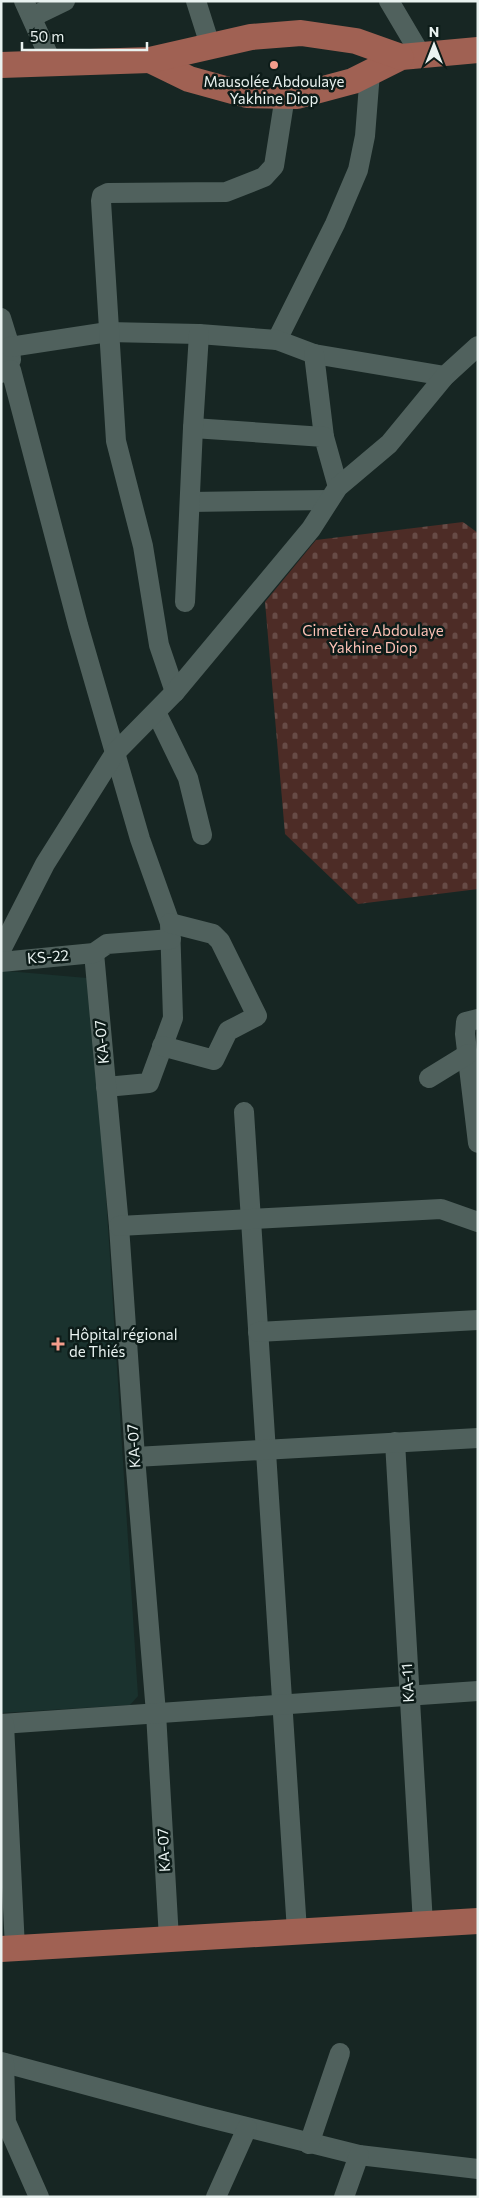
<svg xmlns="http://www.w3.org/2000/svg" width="479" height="2198" font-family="Commissioner,sans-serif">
	<defs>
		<pattern id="cemetery-stones" width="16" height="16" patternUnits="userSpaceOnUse" patternTransform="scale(1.25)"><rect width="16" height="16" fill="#4d2c26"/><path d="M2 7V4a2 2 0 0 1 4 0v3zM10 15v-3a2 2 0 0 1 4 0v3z" fill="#674b46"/></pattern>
	</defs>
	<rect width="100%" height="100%" fill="#172623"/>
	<path fill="#1a322e" d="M7 971 87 978 93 992 138 1696 130 1705 1 1713V972Z"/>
	<path fill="url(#cemetery-stones)" d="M463 522 478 533V889L358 904 285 834 265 602 316 540Z"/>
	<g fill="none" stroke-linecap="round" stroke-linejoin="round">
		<g stroke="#50615d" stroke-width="20">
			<path d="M24 1 52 63"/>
			<path d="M196 1 210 45"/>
			<path d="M389 1 421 55"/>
			<path d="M32 17 65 1"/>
			<path d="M1 318 10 347 11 360"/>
			<path d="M277 340 335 224 358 170 365 136 370 72"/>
			<path d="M10 347 108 332 199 334 277 340 314 354 445 376"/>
			<path d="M314 354 324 437"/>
			<path d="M1 373 11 370 78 625 140 839 170 923 173 1018 149 1083 106 1087"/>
			<path d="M193 428 324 437 338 487"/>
			<path d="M190 502 329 500"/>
			<path d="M185 602 193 428 199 334"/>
			<path d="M175 692 159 645 143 546 116 441 101 201 102 196 108 193 226 192 264 177 274 166 285 96"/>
			<path d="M156 712 188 778 202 835"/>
			<path d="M1 950 45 864 115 753 175 692 311 529 338 487 389 444 445 376 478 346"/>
			<path d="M94 953 119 1226 135 1457 156 1713 169 1939"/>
			<path d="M1 962 94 953 107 944 171 939"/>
			<path d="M478 1019 466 1022 465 1034 478 1143"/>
			<path d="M162 1046 214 1060 228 1031 257 1016 220 941 213 934 170 923"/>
			<path d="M429 1078 468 1054"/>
			<path d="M244 1112 297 1931"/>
			<path d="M119 1226 441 1209 478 1222"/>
			<path d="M258 1332 478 1320"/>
			<path d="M395 1442 423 1924"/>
			<path d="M135 1457 478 1438"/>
			<path d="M1 1724 478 1691"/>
			<path d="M4 1724 15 1948"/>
			<path d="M1 2062 202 2116 359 2155 478 2169"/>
			<path d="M4 2063 6 2122 39 2197"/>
			<path d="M309 2144 340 2053"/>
			<path d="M216 2197 247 2128"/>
			<path d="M344 2197 359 2155"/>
		</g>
		<g stroke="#a06153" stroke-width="26">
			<path d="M150 60 189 79 247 95 297 96 353 81 401 57 478 50"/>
			<path d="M1 65 150 60 251 37 301 33 356 41 401 57"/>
			<path d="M1 1949 478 1921"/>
		</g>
	</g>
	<g fill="#f49d8c" stroke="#0d1c19" stroke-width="2">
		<circle cx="274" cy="65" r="5"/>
		<path d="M55.5 1336.5h5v5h5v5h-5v5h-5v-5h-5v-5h5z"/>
	</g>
	<g text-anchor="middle" stroke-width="5" stroke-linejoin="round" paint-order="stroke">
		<g font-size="15" fill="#e9f2f0" stroke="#0d1c19">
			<text x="274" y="87">Mausolée Abdoulaye<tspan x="274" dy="17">Yakhine Diop</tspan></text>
			<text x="69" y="1340" text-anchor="start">Hôpital régional<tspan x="69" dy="17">de Thiés</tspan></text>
		</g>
		<g font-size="15" fill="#fdc1b5" stroke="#0d1c19">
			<text x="373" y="636">Cimetière Abdoulaye<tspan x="373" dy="17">Yakhine Diop</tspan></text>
		</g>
		<g font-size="15" fill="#e9f2f0" stroke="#0d1c19">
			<text transform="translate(48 957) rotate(-5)" y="5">KS-22</text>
			<text transform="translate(102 1042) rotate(-95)" y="5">KA-07</text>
			<text transform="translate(134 1446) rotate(-94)" y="5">KA-07</text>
			<text transform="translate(408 1683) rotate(-93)" y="5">KA-11</text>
			<text transform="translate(164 1850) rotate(-93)" y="5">KA-07</text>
		</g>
	</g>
	<rect width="479" height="2198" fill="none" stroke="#e9f2f0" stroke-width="5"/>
	<g transform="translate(434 45)" stroke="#0d1c19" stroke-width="4" paint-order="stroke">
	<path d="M0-4L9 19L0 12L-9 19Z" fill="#e9f2f0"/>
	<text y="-8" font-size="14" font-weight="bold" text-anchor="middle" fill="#e9f2f0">N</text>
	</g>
	<path d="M22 42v8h125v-8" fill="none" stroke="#e9f2f0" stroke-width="2.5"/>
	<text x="30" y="42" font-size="15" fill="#e9f2f0" stroke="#0d1c19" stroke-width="4" paint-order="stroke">50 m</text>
</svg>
